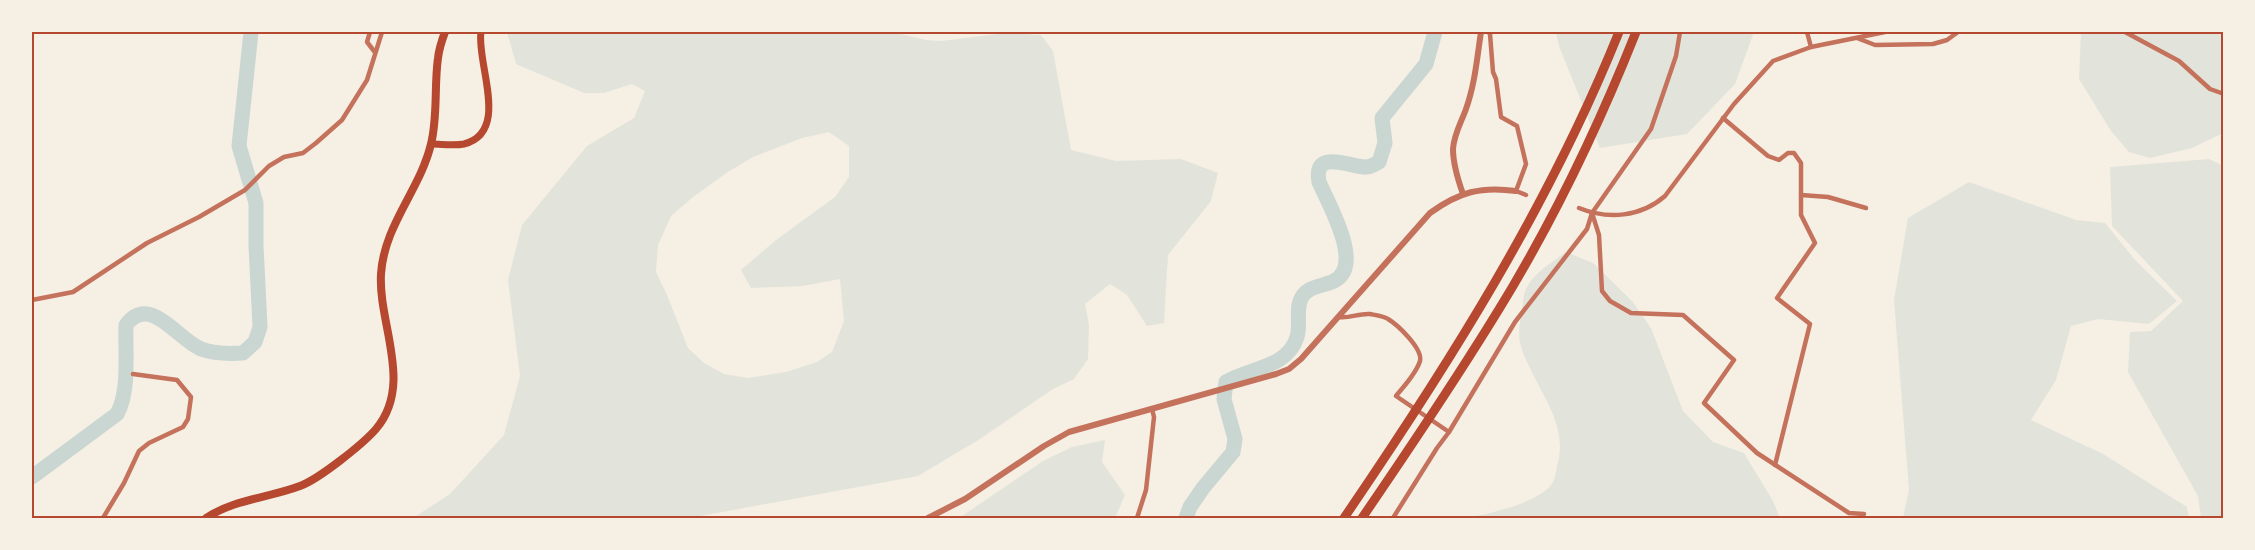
<svg xmlns="http://www.w3.org/2000/svg" width="2255" height="550" font-family="Roboto,sans-serif">
	<rect width="100%" height="100%" fill="#f6efe4"/>
	<g fill="#e2e4dc" fill-rule="evenodd">
		<path d="M507 32H892L926 40 941 41 1006 33 1041 35 1053 51 1071 150 1116 161 1181 159 1218 173 1211 201 1168 255 1164 323 1147 326 1127 295 1110 284 1085 304 1089 325 1088 359 1074 379 1053 389 980 439 918 476 690 518H413L450 494 504 435 520 376 508 280 522 225 587 146 634 118 645 91 632 84 604 93H584L516 64ZM829 132 849 146V177L835 197 776 240 741 270 751 288 803 286 840 279 844 321 832 352 817 362 786 372 748 378 724 374 704 363 688 348 667 295 656 272 658 245 671 216 693 197 728 172 753 157 802 138Z"/>
		<path d="M1556 32H1754L1735 84 1687 134 1600 148 1559 46Z"/>
		<path d="M2081 32H2223V133L2192 148 2150 158 2129 152 2111 131 2079 79Z"/>
		<path d="M2209 159 2224 166 2223 518H2201L2198 496 2128 372 2130 332 2151 331 2183 301 2112 226 2110 167Z"/>
		<path d="M1969 182 2076 220 2105 223 2136 261 2177 301 2149 324 2098 319 2071 326 2056 380 2031 420 2103 454 2187 507 2189 518H1903L1909 490 1894 300 1908 218Z"/>
		<path d="M1566 252 1593 263 1632 301 1651 328 1683 411 1713 442 1744 453 1773 501 1780 518H1464C1486 515 1538 503 1552 484 1555 479 1556 471 1557 466 1571 421 1531 384 1520 343 1518 333 1520 321 1522 311 1523 304 1523 295 1526 289 1534 272 1552 263 1566 252Z"/>
		<path d="M1105 440 1102 462 1125 495 1115 518H959L1043 461 1072 447Z"/>
	</g>
	<g fill="none" stroke-linecap="round" stroke-linejoin="round">
		<g stroke="#c9d6d2" stroke-width="15">
			<path d="M32 477 117 414C130 391 125 351 126 325 150 293 177 339 201 349 215 354 228 354 243 353L255 342 260 327 256 245V203L239 146 251 32"/>
			<path d="M1186 518 1190 507 1203 488 1233 452 1235 439 1224 399 1226 382C1249 368 1288 368 1297 337 1301 325 1295 308 1302 297 1308 286 1324 286 1334 281 1365 266 1328 203 1319 182 1313 148 1350 167 1366 167 1371 167 1375 164 1379 162L1385 143 1382 118 1426 64 1435 32"/>
		</g>
		<g stroke="#c5725c" stroke-width="4.5">
			<path d="M370 32 367 42 374 51"/>
			<path d="M1488 32 1490 34 1493 72 1496 79 1501 117 1517 126 1526 164 1516 191 1526 195"/>
			<path d="M1807 32 1811 47"/>
			<path d="M2125 32 2179 61 2210 89 2224 94"/>
			<path d="M1857 38 1875 45 1933 44 1947 40 1958 32"/>
			<path d="M1723 118 1768 156 1779 160 1788 153H1794L1801 163V215L1815 243 1777 298 1810 324 1775 465"/>
			<path d="M1801 195 1828 197 1866 208"/>
			<path d="M1579 208C1608 220 1641 217 1665 196L1734 104 1773 61 1811 47 1885 32"/>
			<path d="M1592 213 1599 235 1602 291 1610 301 1631 313 1683 315 1734 360 1704 403 1757 453 1849 513 1864 514"/>
			<path d="M32 300 73 292 147 243 199 217 245 190 269 166 284 157 303 153 316 143 342 120 367 80 382 32"/>
			<path d="M1338 317C1349 319 1359 313 1370 314 1375 315 1384 316 1388 319 1398 325 1423 349 1420 361 1416 374 1404 386 1396 396L1449 432"/>
			<path d="M103 518 124 483 139 451 149 443 183 427 188 419 191 397 177 380 133 374"/>
			<path d="M1137 518 1146 490 1154 417 1152 409"/>
			<path d="M1393 518 1437 448 1449 432 1515 322 1587 229 1592 213 1651 129 1676 56 1680 32"/>
		</g>
		<g stroke="#c5725c" stroke-width="6">
			<path d="M1463 194C1458 180 1453 165 1453 149 1454 134 1461 123 1466 109 1475 84 1477 58 1481 32"/>
			<path d="M928 518 965 499 1044 446 1069 432 1276 374 1289 369 1301 359 1430 213C1459 192 1481 186 1516 191"/>
		</g>
		<path stroke="#b5482f" stroke-width="7" d="M432 144C441 144 454 146 464 144 511 132 476 63 481 32"/>
		<path stroke="#b5482f" stroke-width="8" d="M206 518C235 499 268 498 300 486 319 479 363 444 376 429 414 384 378 324 381 274 384 225 420 190 431 144 438 116 434 86 438 58 439 49 442 40 445 32"/>
		<g stroke="#b5482f" stroke-width="9">
			<path d="M1344 518C1449 364 1549 206 1619 32"/>
			<path d="M1362 518C1414 442 1466 365 1513 286 1559 208 1603 115 1636 32"/>
		</g>
	</g>
	<rect width="2255" height="550" fill="none" stroke="#f6efe4" stroke-width="66"/>
	<rect x="33" y="33" width="2189" height="484" fill="none" stroke="#b5482f" stroke-width="2"/>
</svg>
